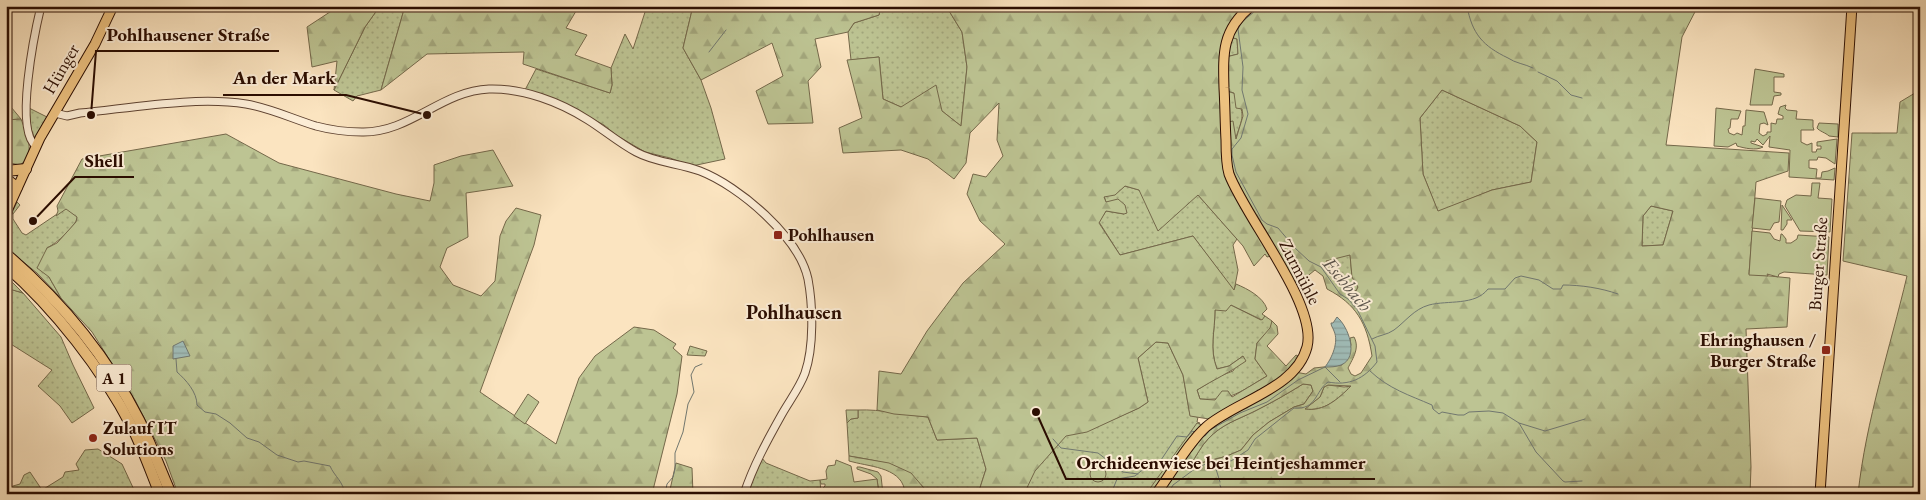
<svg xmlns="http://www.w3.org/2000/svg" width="1926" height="500" font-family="'EB Garamond',serif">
	<defs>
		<pattern id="grass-dots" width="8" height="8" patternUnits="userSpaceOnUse" patternTransform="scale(1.25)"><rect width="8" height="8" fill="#bdc493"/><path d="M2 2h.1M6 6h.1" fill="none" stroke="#a3a77d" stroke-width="1.8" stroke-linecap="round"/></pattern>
		<pattern id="forest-firs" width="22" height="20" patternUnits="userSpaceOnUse" patternTransform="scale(1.25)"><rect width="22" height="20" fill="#bdc493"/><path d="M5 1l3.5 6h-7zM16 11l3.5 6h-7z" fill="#a3a77d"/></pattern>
		<pattern id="water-rules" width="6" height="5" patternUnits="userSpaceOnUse" patternTransform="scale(1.25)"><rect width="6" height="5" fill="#a0bdb9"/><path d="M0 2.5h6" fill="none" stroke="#8aa19d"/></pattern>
	</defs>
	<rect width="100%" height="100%" fill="#fbe4c0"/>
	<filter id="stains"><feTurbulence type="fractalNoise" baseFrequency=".004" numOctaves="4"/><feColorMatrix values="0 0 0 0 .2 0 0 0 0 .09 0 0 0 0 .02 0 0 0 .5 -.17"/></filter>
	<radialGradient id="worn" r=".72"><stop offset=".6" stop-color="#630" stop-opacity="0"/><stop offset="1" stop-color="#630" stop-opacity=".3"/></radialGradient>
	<g fill="url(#grass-dots)" stroke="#74684a">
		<path d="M380 6H405L381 90 357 96 353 101 334 90 365 27Z"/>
		<path d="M647 6H693L683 48 701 80 711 108 725 159 692 166 670 158 645 152 616 135 604 125 561 102 525 90 536 69 610 93 612 85 611 68 625 34 633 49Z"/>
		<path d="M881 6H946L962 32 967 67 961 126 942 111 901 107 883 99 879 57 851 60 848 32 854 23 879 15Z"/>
		<path d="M1230 37 1237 39 1238 54 1226 57Z"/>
		<path d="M1442 90 1520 126 1537 142 1531 182 1492 190 1438 212 1423 174 1420 118Z"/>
		<path d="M1227 91 1234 93C1246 115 1243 117 1235 140L1228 122Z"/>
		<path d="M6 101 21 119 6 120Z"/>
		<path d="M29 108 47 117 35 139 31 129Z"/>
		<path d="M1125 186 1139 190 1198 195 1237 239 1233 245 1238 270 1234 291 1193 236 1120 255 1099 222 1106 211 1124 214 1106 202 1104 196 1115 194Z"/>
		<path d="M17 202 20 205 13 214V219L22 233 26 235 66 208 78 217C74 228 57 243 47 248L49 277 61 298 37 273 6 248V226Z"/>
		<path d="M1651 206 1673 211 1663 245 1642 246 1643 216Z"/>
		<path d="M1350 254 1352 277 1358 287 1356 291C1343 284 1332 273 1326 260Z"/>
		<path d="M10 289 23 293 61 337 73 365 94 408 72 423 60 406 38 386 52 370 6 341V292Z"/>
		<path d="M1231 305 1261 320 1265 316 1272 321 1271 328 1257 343 1255 359 1267 376C1241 391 1232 401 1200 399L1197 390 1220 376 1233 371 1243 356 1229 366 1217 369C1209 348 1215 332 1215 310Z"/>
		<path d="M1156 342 1168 343 1183 375 1190 415 1198 417 1197 422 1200 423 1150 494H1018L958 361 1087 431 1139 408 1148 402 1138 358Z"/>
		<path d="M690 346 707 351 705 356 687 355Z"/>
		<path d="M1303 384 1311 385 1313 391 1304 404 1294 407 1269 422 1253 435 1241 450 1227 456 1201 463 1193 468 1190 465C1196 457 1201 446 1208 439 1222 424 1237 420 1255 411 1271 403 1287 394 1303 384Z"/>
		<path d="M1328 385 1344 387 1352 386C1337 399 1325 412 1304 409L1320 397 1324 387Z"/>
		<path d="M858 410C881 409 905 415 928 417L937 440 977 438 986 469 978 494H929C906 464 883 462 849 456L847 423 851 419 858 418Z"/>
		<path d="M98 449 122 464 136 494H6V488L20 484 24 475 30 472 42 490 63 477 65 472 79 470 76 464 85 450Z"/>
		<path d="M762 458 766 463 810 481 820 480 821 494H747Z"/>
	</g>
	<g fill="url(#forest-firs)" stroke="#74684a" fill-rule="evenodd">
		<path d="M339 6H380L365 27 334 90 337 61 312 67 307 27Z"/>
		<path d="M405 6H579L566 28 587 35 575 55 611 68 612 85 610 93 523 64 524 52 427 54 381 90Z"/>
		<path d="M693 6H881L879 15 854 23 848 32 815 39 821 67 808 81 813 123 768 124 756 91 783 76 772 43 701 80 683 48Z"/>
		<path d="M946 6H1246L1227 31 1225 162 1271 256 1267 257 1265 254 1254 266 1243 246 1198 195 1158 231 1139 190 1125 186 1115 195 1104 197 1106 202 1118 199 1125 205 1127 213 1124 214 1106 211 1099 223 1120 255 1193 236 1234 290 1236 284C1248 289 1263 297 1267 309L1262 314 1265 316 1262 320 1231 305 1226 311 1215 310C1215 332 1209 348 1217 369L1229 366 1243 356 1246 361C1231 372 1213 380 1197 390L1200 399 1215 400 1222 391H1228L1232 397 1267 376 1255 359 1257 343 1270 328 1272 321 1277 326 1278 334 1267 346 1286 366 1296 355 1300 357 1281 379 1209 419 1190 416 1183 375 1168 343 1156 342 1138 358 1148 402 1139 408 1087 432 1066 436 1035 471 1024 494H978L986 469 977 438 937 440 928 417 894 414 877 410 879 371 901 374 927 331 963 283 1005 244 980 221 967 194 973 174 986 177 1003 156 997 140 999 103 970 133 966 163 954 179 928 159 901 150 843 153 839 128 862 118 847 60 879 57 883 99 901 107 936 85 942 111 961 126 967 67 962 32Z"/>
		<path d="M1256 6H1698L1682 37 1666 145 1789 153 1788 171 1756 182 1749 274 1790 278 1787 327 1746 329 1751 467 1750 494H1159L1207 429 1295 372 1306 374 1314 368 1342 365 1351 345 1350 338 1354 337C1360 348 1353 358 1348 368L1351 374 1355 376 1361 373 1372 356C1367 323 1356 304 1327 289L1323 276 1315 270 1294 287 1231 170 1228 122 1233 121 1236 139 1243 116 1242 109 1236 108 1234 93 1227 91 1226 57 1238 54 1237 39 1230 37 1246 14ZM1442 90 1520 126 1537 142 1531 182 1492 190 1438 211 1423 174 1420 118ZM1651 206 1673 211 1663 245 1642 246 1643 216ZM1350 255 1352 277 1358 287 1356 291C1343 284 1332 273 1326 261ZM1303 384 1311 385 1313 391 1304 404 1294 407 1269 422 1253 435 1241 450 1227 456 1201 463 1193 468 1190 465C1196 457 1201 446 1208 439 1222 424 1237 420 1255 411 1271 403 1287 394 1303 384ZM1328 385 1351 386C1338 399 1324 412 1305 409L1320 397 1324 387Z"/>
		<path d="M1920 90V494H1858C1866 420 1890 348 1907 276L1843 261 1852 133H1897L1900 102Z"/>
		<path d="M21 119C26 133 37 154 20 165L6 162V120Z"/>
		<path d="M226 134 279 163 396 194 430 201 434 183V165L461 156 493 150 513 186 466 193 468 237 447 248 440 267 453 285 481 296 495 281 500 236 506 221 516 208 541 215 534 245 480 392 556 444 579 378 595 356 634 327 654 330 676 344 673 348 682 356 677 394 652 494H178L166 461 135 400 92 332 61 298 49 277 37 268 47 248 57 243 76 222 77 217 66 209 56 216 58 211 57 206 82 159Z"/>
		<path d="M6 276 23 293 6 288Z"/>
		<path d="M846 410H858V418L851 419 847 423Z"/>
		<path d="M1197 423 1204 426 1154 494H1146Z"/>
		<path d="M849 456 889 463 911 473 929 494H905C904 468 872 467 853 462L849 461Z"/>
		<path d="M676 463 692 468 693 494H669Z"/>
		<circle cx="1098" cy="474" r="8"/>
		<path d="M860 467 878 472 881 476 883 494H879L877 479 871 474 857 469V467Z"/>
	</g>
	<g fill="#bdc493" stroke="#74684a">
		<path d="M1755 69 1784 74V77H1774V92L1781 93V95L1774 96 1772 105H1750Z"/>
		<path d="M1786 105 1785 108 1787 110 1797 111 1796 119 1813 120V127L1814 130H1801V142L1807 145 1812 143V152H1816L1817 149H1821V146H1817V142L1837 139 1835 164 1826 158 1818 157 1817 160H1809V168L1817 169 1816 178H1821L1822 172 1828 171 1835 168 1834 180 1789 177 1790 150 1769 147 1770 136 1763 145 1757 139 1755 142 1751 141V143L1763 147C1756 151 1744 148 1737 146L1736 143 1728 147 1714 146 1716 108 1741 111 1738 119H1731L1730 128 1728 129 1729 133 1734 135 1737 133 1742 135 1743 126H1745L1746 110 1764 112 1768 125 1764 123 1760 124 1759 133 1763 136 1767 134V132H1771V123L1776 124 1777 119H1783V116L1778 114 1780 107Z"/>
		<path d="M1819 123 1838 124V137L1829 136C1826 133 1819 131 1817 128Z"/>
		<path d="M1812 183H1820L1818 198 1832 199 1830 232 1800 231 1785 206 1787 200 1796 195 1811 196Z"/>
		<path d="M1755 198 1781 201 1779 222 1774 223 1770 230 1752 228Z"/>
		<path d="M1782 205 1792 220H1787V224L1783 230H1781Z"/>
		<path d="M1752 231 1770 233 1774 239 1780 241 1781 234H1782L1786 239V243H1791L1797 239 1798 235 1829 237 1827 275 1784 272 1779 274 1778 277 1767 274 1768 276 1749 275Z"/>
		<path d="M528 394 539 402 525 424 514 416Z"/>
		<path d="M836 460 851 466 854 482 877 479 879 494H823L822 489 825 486V484H821L820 480 827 479 826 471 828 466 835 465Z"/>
	</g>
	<g fill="url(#water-rules)" stroke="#71776f">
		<path d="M1337 317C1348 326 1360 357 1341 365 1336 367 1330 367 1325 367 1332 358 1339 342 1334 331 1333 328 1331 326 1331 323H1333Z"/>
		<path d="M183 341 190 356 173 359V346Z"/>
	</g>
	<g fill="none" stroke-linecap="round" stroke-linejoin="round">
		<g stroke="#71776f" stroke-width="1">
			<path d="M1467 6C1472 34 1483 46 1508 58 1515 63 1525 64 1533 68"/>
			<path d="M709 52 726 30"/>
			<path d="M1538 72 1557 81 1571 95 1582 98"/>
			<path d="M1372 339C1379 335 1387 335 1394 330 1405 322 1414 309 1429 305 1448 300 1475 306 1488 289H1505L1515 278 1521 276 1539 280 1553 289H1561L1563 285C1581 285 1601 288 1618 294"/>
			<path d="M176 359 177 372C186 380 197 392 197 405L205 412 216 414 230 423 247 438 259 442 277 455 298 462 304 461 330 466C334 476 345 483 344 494"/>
			<path d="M1370 371C1389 389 1409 395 1432 405L1433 409 1439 414 1442 412 1458 415H1464L1469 412 1489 411 1503 413 1519 423 1536 452 1563 481 1565 482 1582 481"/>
			<path d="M1519 423 1545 431 1585 419"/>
			<path d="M1202 435 1205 436 1210 430 1240 413 1267 402 1298 380 1325 367 1340 382"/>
			<path d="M1053 439 1061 448 1098 453 1123 472 1138 474"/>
			<path d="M1216 469 1220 482"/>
			<path d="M1220 485 1223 494"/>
			<path d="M665 494 667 484 673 477 675 469V453L683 432 688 404 694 392 691 375 695 367 702 364"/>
			<path d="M1111 494 1117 479 1135 476 1141 471 1159 463 1177 436 1187 437 1192 431 1195 432"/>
			<path d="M1168 494 1173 485 1196 468 1206 464 1231 461 1248 450 1255 439 1294 408C1317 410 1315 391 1328 382 1349 386 1364 379 1377 362L1375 346 1357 309 1348 299 1340 294 1321 267 1309 261 1295 248 1278 228 1267 224 1262 220 1236 172 1232 155V149L1241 138 1248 114 1242 90 1243 67 1238 29 1242 22 1261 6"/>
		</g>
		<g stroke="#5f4331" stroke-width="9">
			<g id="minor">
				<path d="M55 113 67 116 80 113C131 108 196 96 246 104 270 108 293 119 316 126 331 130 347 132 362 132 410 133 441 91 489 89 523 88 560 102 588 120 604 130 619 143 636 152 656 163 679 163 700 171 739 186 799 237 808 279 813 306 814 347 805 373 800 387 790 400 782 414 768 439 753 466 744 494"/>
				<path d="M36 146C14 131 35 31 41 6"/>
			</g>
		</g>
		<g stroke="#2b0d01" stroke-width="11">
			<g id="major">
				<path d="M6 213 40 138 95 44 113 6"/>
				<path d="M1156 494C1171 474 1188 443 1206 427 1236 401 1296 389 1307 347 1318 305 1245 217 1229 174 1226 164 1226 151 1226 140 1225 123 1225 105 1224 88 1223 53 1222 30 1251 6"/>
				<path d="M1820 494 1852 6"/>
			</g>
		</g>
		<g stroke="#2b0d01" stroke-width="12">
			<g id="highway">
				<path d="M6 171 26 169"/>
				<path d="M6 179 17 187"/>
				<path d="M6 210 7 212"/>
				<path d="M6 254C60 300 107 357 139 420 151 444 160 469 171 494"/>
				<path d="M6 266C55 309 102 369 132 427 143 449 151 472 160 494"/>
			</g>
		</g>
		<use href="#minor" stroke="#fcedd6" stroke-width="7"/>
		<use href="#major" stroke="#eec280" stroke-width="9"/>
		<use href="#highway" stroke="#eec280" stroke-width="10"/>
	</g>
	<g fill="#8f2418" stroke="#fcedd6" stroke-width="2">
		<rect x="773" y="230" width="10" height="10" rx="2.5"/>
		<rect x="1821" y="345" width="10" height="10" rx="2.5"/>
		<circle cx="93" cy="438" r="5"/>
	</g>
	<g text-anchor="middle" stroke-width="4" stroke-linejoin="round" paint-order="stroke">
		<rect fill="#fcedd6" stroke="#6a5041" stroke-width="1" x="96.5" y="364.5" width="35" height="27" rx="4"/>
		<g font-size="16" font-weight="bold" fill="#2b0d01">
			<text x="114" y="384">A 1</text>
		</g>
		<g font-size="18" fill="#2b0d01" stroke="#fcedd6">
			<text transform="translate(61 69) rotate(-60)" y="6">Hünger</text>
			<text transform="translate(1818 264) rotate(-86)" y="6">Burger Straße</text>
			<text transform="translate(1300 272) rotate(63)" y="6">Zurmühle</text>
		</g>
		<g font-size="18" font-weight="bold" fill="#2b0d01" stroke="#fcedd6" text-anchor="start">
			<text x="788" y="241">Pohlhausen</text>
			<text x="1816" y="346" text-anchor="end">Ehringhausen /<tspan x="1816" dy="21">Burger Straße</tspan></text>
			<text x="103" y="434">Zulauf IT<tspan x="103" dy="21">Solutions</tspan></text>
		</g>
		<g font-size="19" font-style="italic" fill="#5a534b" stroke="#fcedd6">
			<text transform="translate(1348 284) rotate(50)" y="7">Eschbach</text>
		</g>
		<g font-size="20" font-weight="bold" fill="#2b0d01" stroke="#fcedd6">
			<text x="794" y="319">Pohlhausen</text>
		</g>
	</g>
	<path fill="none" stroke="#2b0d01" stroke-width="2" d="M91 115L96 51H279M427 115L346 95H223M33 221L75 177H134M1036 412L1066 479H1375"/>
	<g fill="#2b0d01" stroke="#fcedd6" stroke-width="2">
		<circle cx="91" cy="115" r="5"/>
		<circle cx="427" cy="115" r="5"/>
		<circle cx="33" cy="221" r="5"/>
		<circle cx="1036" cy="412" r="5"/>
	</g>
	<g font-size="19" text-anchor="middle" font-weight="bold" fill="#2b0d01" stroke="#fcedd6" stroke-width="4" stroke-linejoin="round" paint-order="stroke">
		<text x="188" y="41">Pohlhausener Straße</text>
		<text x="284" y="84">An der Mark</text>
		<text x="104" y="167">Shell</text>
		<text x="1221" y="469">Orchideenwiese bei Heintjeshammer</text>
	</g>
	<rect width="1926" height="500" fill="none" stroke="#fbe4c0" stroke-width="25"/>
	<rect x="8" y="8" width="1911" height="485" fill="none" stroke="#2b0d01" stroke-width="2.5"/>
	<rect x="12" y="12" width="1901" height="475" fill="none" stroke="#2b0d01"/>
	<rect width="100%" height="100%" filter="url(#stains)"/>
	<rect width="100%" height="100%" fill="url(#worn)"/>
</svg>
